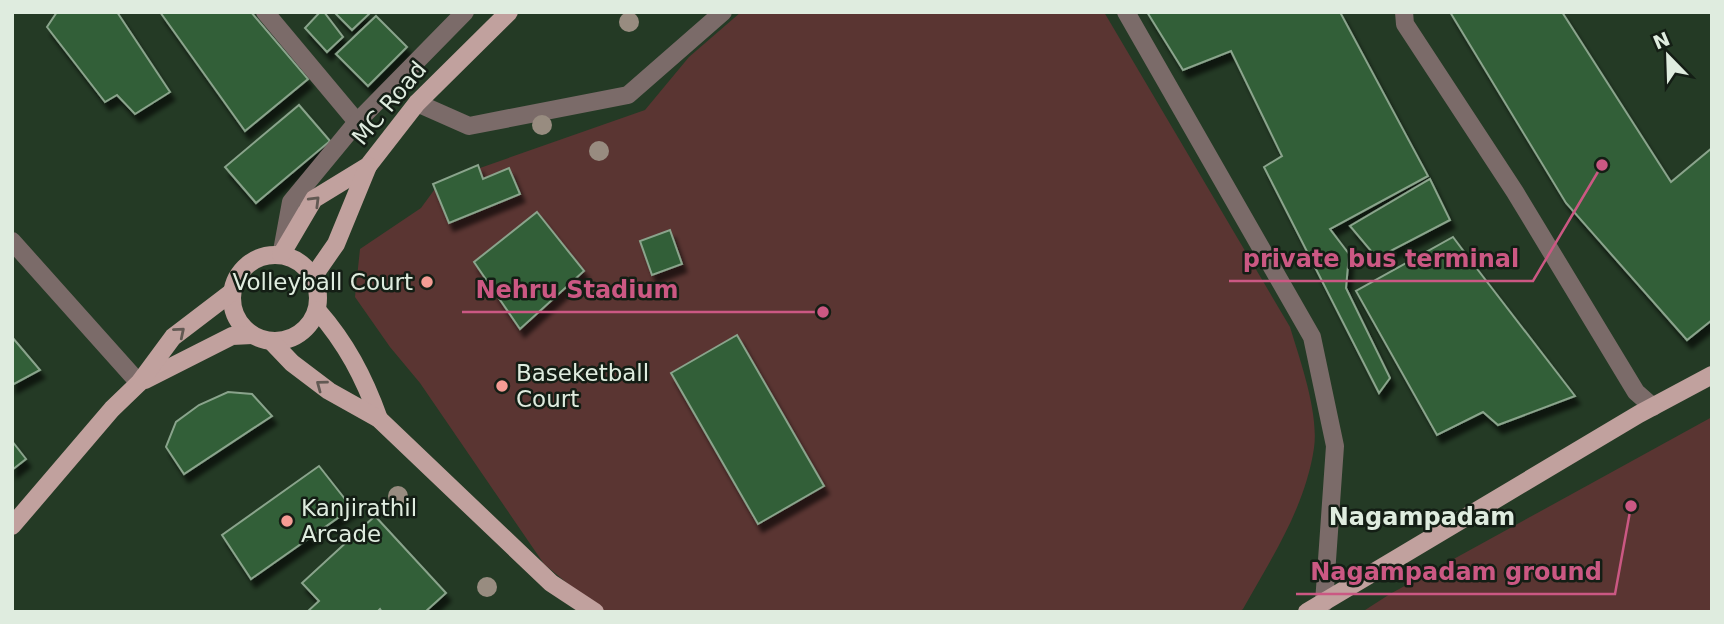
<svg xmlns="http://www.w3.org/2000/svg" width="1724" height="624" font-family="'DejaVu Sans',sans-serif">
	<defs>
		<filter id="shadow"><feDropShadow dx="4.5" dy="8" stdDeviation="2" flood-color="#0009"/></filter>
	</defs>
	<rect width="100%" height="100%" fill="#243a25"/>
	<g fill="#5a3532">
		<path d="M741 12H1104L1290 327C1300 360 1319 413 1314 448 1305 508 1272 557 1243 609L1239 612H602L544 564 420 383 390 347 355 297 360 249 421 208 440 182 645 110 689 57Z"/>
		<path d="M1712 417V612H1362L1390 594Z"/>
	</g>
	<g fill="#325f37" stroke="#8aa48c" stroke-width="2" filter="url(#shadow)">
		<path d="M57 12H117L170 92 135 114 117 95 105 102 47 27Z"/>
		<path d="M160 12H251L308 79 245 131Z"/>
		<path d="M320 12H324L343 37 327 52 305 28Z"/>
		<path d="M334 12H367L369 14 352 30Z"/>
		<path d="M1147 12H1340L1428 176 1330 229 1349 254 1346 288 1390 378 1379 393 1264 167 1282 156 1231 51 1183 70Z"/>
		<path d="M1450 12H1562L1671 182 1712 148V320L1687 340 1566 203Z"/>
		<path d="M376 16 407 47 368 86 336 54Z"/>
		<path d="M299 105 330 141 256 203 225 167Z"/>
		<path d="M478 165 483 179 509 168 520 194 449 223 433 184Z"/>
		<path d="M1430 179 1450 220 1377 258 1350 226Z"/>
		<path d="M537 212 584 271 520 329 474 262Z"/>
		<path d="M670 230 682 264 652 275 640 241Z"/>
		<path d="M1453 237 1471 261 1575 396 1498 425 1483 412 1437 435 1356 291Z"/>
		<path d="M737 335 824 486 758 524 671 373Z"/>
		<path d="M12 337 40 370 12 385Z"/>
		<path d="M228 392 252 394 272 416 184 474 166 447 176 422 199 405Z"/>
		<path d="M12 441 26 459 12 470Z"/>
		<path d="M319 466 352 508 251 579 222 535Z"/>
		<path d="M375 516 446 593 425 612H382L380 609 377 612H307L319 601 302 583Z"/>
	</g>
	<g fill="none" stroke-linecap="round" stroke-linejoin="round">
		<g stroke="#7b6b69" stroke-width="18">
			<path d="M265 12 357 122"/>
			<path d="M1126 12 1312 337 1335 446 1324 603"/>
			<path d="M1404 12 1405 24 1515 192 1636 392 1653 407"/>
			<path d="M417 103 469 126 628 95 723 12"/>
			<path d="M12 241 139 383"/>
			<path d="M282 251 291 202 357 122 465 12"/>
		</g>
		<g stroke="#c1a19e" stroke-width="18">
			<circle cx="275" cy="298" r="43"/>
			<path d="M281 255 314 199 368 166 417 103 509 12"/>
			<path d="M313 277 336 244 368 166"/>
			<path d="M317 310C346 343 364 377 379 419"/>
			<path d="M271 341 292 363 329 391 379 419 551 583 595 612"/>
			<path d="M145 380 232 336 252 335"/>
			<path d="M12 526 112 409 139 383 173 337 232 292"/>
			<path d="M1307 612 1639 414 1712 375"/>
		</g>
	</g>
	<g fill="#988c80">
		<circle cx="629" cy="22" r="10"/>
		<circle cx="542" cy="125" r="10"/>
		<circle cx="599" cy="151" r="10"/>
		<circle cx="398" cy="496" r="10"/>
		<circle cx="487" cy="587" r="10"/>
	</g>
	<defs><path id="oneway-chevron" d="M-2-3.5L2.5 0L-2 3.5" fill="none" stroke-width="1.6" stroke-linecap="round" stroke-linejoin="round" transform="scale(1.75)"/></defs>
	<g stroke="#625953">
		<use href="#oneway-chevron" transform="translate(315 201) rotate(-45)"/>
		<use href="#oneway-chevron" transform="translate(180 332) rotate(-40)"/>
		<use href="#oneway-chevron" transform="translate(321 385) rotate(-143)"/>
	</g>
	<g fill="#f59c94" stroke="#141e15" stroke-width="2.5">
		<circle cx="427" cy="282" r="7"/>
		<circle cx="502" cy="386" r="7"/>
		<circle cx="287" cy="521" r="7"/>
	</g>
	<g text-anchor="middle" stroke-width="5" stroke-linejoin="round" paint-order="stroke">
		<g font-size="23" fill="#dfecdf" stroke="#141e15">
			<text transform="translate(389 103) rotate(-50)" y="8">MC Road</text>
		</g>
		<g font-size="23" fill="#dfecdf" stroke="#141e15" text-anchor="start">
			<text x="413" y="290" text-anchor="end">Volleyball Court</text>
			<text x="516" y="381">Baseketball<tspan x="516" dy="26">Court</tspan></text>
			<text x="301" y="516">Kanjirathil<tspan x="301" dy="26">Arcade</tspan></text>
		</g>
		<g font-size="24" font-weight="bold" fill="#dfecdf" stroke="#141e15">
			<text x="1422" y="525">Nagampadam</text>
		</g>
	</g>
	<path fill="none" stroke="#cb5883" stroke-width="2.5" d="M1602 165L1533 281H1229M823 312L693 312H462M1631 506L1615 594H1296"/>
	<g fill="#cb5883" stroke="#141e15" stroke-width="2.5">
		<circle cx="1602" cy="165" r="7"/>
		<circle cx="823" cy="312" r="7"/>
		<circle cx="1631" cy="506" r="7"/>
	</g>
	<g font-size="24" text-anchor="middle" font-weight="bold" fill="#cb5883" stroke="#141e15" stroke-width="5" stroke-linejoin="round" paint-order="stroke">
		<text x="1381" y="267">private bus terminal</text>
		<text x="577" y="298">Nehru Stadium</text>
		<text x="1456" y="580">Nagampadam ground</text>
	</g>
	<rect width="1724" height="624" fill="none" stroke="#dfecdf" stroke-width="28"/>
	<g transform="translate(1668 56) rotate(337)" stroke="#141e15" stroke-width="5" paint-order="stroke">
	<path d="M0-5L12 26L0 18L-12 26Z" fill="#dfecdf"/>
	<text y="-10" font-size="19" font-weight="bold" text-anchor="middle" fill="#dfecdf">N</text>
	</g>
</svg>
